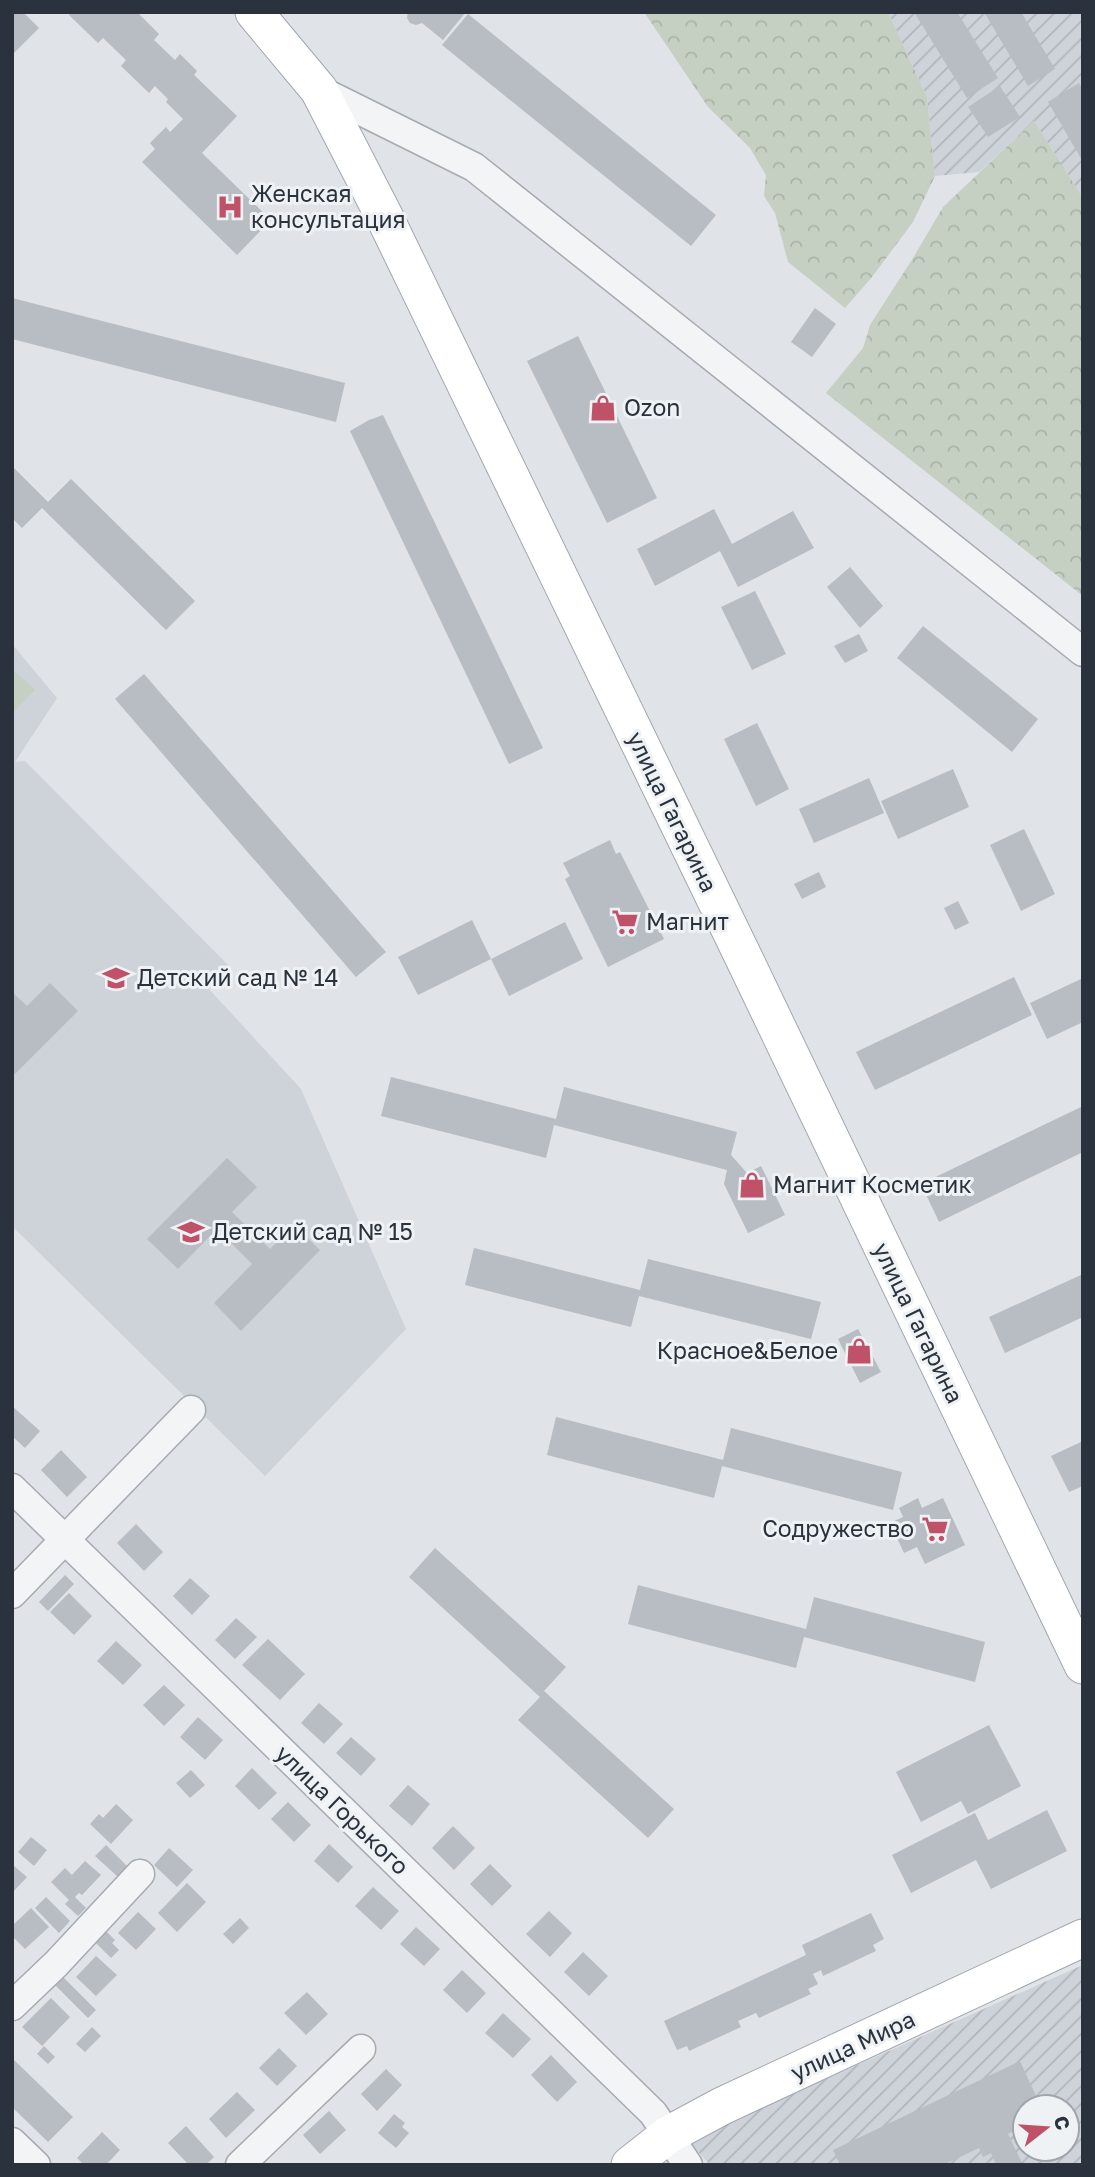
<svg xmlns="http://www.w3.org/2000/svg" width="1095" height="2177" font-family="'Golos Text',sans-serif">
	<defs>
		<pattern id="industrial-furrows" width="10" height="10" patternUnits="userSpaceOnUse" patternTransform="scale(1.75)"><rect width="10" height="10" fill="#ced2d9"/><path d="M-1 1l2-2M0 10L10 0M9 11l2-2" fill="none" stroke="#b1b5bb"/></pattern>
		<pattern id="forest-crowns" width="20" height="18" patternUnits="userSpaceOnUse" patternTransform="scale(1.75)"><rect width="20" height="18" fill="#c6d0c2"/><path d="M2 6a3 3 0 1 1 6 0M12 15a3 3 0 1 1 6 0" fill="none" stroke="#aab3a8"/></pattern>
	</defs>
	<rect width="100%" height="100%" fill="#e0e3e7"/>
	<path fill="#ced2d9" d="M12 644 57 698 15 762 25 761 230 967 209 989 301 1089 406 1329 265 1476 12 1226Z"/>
	<g fill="url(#industrial-furrows)" fill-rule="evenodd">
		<path d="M888 12H1083V198L1034 121 979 172 935 176 927 97Z"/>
		<path d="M1083 1965V2165H710L688 2140ZM1025 2107H1067V2149H1025Z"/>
	</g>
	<g fill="url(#forest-crowns)">
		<path d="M644 12H888L927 97 935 176 913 222 872 277 845 308 788 262 775 213 764 196 766 175 750 148 708 107Z"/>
		<path d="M1034 121 1083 198V596L826 393 863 348 870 325 913 258 943 207Z"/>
	</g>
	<path fill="#c6d0c2" d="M12 669 35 690 12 714Z"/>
	<g fill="#b8bdc3">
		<path d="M12 12H23L39 28 12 55Z"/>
		<path d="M71 12H137L159 34 154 40 175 60 180 54 197 71 194 75 237 116 202 153 271 220 237 255 142 162 155 149 150 143 166 127 170 132 183 119 166 102 168 99 155 86 149 93 121 66 126 60 103 38 98 43 69 15Z"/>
		<path d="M408 12H466L443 40 422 23 416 25 410 23 407 18Z"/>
		<path d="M914 12H957L998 78 967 98Z"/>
		<path d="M984 12H1021L1055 69 1028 86Z"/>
		<path d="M468 14 716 215 691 246 442 45Z"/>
		<path d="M1079 83 1083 90V162L1048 102Z"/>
		<path d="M1000 86 1020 117 988 137 968 107Z"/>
		<path d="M12 298 345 383 336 422 12 339Z"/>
		<path d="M815 308 836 324 812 357 791 342Z"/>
		<path d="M578 336 657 498 607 523 527 361Z"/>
		<path d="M383 415 543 748 509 764 350 431 369 420Z"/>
		<path d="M12 466 48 502 71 479 195 601 166 630 42 508 22 528 12 518Z"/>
		<path d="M714 509 732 544 793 511 814 548 738 587 720 551 655 586 637 549Z"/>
		<path d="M850 567 883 606 860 628 827 587Z"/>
		<path d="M755 591 786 654 752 670 721 607Z"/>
		<path d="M923 626 1038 719 1012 752 897 658Z"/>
		<path d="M859 634 868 651 845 663 834 646Z"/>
		<path d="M144 674 386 952 356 977 115 699Z"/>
		<path d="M757 723 789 789 756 806 724 739Z"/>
		<path d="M953 769 969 807 898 839 881 801Z"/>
		<path d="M869 778 884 813 814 843 799 809Z"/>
		<path d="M1024 829 1055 894 1021 911 990 845Z"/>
		<path d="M610 840 616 854 620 852 664 939 608 967 565 879 570 876 563 863Z"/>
		<path d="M819 872 826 887 802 899 794 884Z"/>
		<path d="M958 901 969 923 955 930 944 908Z"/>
		<path d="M472 920 491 959 418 995 398 957Z"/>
		<path d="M565 922 583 959 509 996 491 959Z"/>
		<path d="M1014 977 1032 1015 875 1090 856 1052Z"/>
		<path d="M1083 978V1022L1047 1039 1030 1003Z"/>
		<path d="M50 983 78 1011 12 1077V992L27 1006Z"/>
		<path d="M391 1077 556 1119 564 1087 737 1132 731 1155 747 1173 761 1166 785 1215 748 1233 724 1184 727 1170 554 1125 546 1158 381 1116Z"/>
		<path d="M1081 1107 1083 1111V1152L939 1222 921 1184Z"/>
		<path d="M227 1158 257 1187 232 1212 270 1249 294 1225 320 1250 241 1331 214 1303 252 1264 217 1229 178 1269 147 1239Z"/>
		<path d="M474 1248 640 1290 648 1259 821 1302 811 1339 639 1296 631 1327 465 1285Z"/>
		<path d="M1083 1274V1317L1005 1353 989 1317Z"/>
		<path d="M858 1329 881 1372 860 1383 838 1339Z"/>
		<path d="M12 1406 40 1431 25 1448 12 1436Z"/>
		<path d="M556 1417 723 1460 731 1428 902 1472 893 1510 722 1466 714 1498 547 1455Z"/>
		<path d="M1083 1441V1486L1069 1492 1051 1456Z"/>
		<path d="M61 1450 87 1477 67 1497 41 1470Z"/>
		<path d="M918 1498 922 1508 943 1498 965 1545 925 1564 917 1547 904 1553 890 1523 903 1517 899 1508Z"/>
		<path d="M136 1524 163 1552 144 1571 117 1543Z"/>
		<path d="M435 1548 566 1667 544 1691 674 1809 648 1838 518 1720 540 1697 409 1577Z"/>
		<path d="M65 1575 74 1584 48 1611 39 1602Z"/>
		<path d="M190 1578 210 1596 192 1615 173 1596Z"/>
		<path d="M638 1585 806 1629 814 1597 985 1642 975 1682 804 1637 796 1668 628 1624Z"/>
		<path d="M69 1593 92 1616 74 1635 50 1612Z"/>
		<path d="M236 1618 257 1637 235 1659 215 1640Z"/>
		<path d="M268 1639 305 1674 280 1700 242 1665Z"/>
		<path d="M116 1641 142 1665 123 1685 97 1661Z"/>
		<path d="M164 1685 185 1705 164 1726 143 1705Z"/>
		<path d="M319 1703 343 1724 324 1744 301 1723Z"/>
		<path d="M198 1717 223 1740 205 1760 180 1737Z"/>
		<path d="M989 1725 1021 1786 968 1814 961 1801 921 1822 896 1772Z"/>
		<path d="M351 1737 376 1759 361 1776 336 1753Z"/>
		<path d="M252 1768 277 1793 259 1810 235 1786Z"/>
		<path d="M191 1770 205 1785 190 1798 176 1783Z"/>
		<path d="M408 1785 430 1804 412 1826 389 1806Z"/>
		<path d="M288 1802 311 1825 294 1842 271 1819Z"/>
		<path d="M116 1804 133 1820 111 1844 90 1824 99 1814 103 1818Z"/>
		<path d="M1047 1810 1067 1851 991 1889 976 1860 911 1893 892 1855 975 1813 988 1840Z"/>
		<path d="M453 1826 475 1848 454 1870 432 1848Z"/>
		<path d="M31 1837 47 1850 34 1866 18 1852Z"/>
		<path d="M329 1844 353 1867 338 1883 314 1861Z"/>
		<path d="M106 1845 128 1867 118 1877 95 1856Z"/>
		<path d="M169 1848 193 1870 177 1887 154 1865Z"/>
		<path d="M85 1861 101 1875 82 1895 79 1893 75 1897 86 1908 78 1916 65 1904 69 1900 51 1882 65 1868 72 1875Z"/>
		<path d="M490 1864 512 1886 492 1906 470 1884Z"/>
		<path d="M14 1866 27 1877 12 1893V1868Z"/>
		<path d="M187 1883 206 1902 177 1932 158 1913Z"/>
		<path d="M373 1887 399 1911 381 1930 355 1906Z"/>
		<path d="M46 1897 70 1921 59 1933 35 1908Z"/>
		<path d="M31 1908 49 1927 25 1949 12 1936V1926Z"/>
		<path d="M549 1911 572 1933 550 1957 526 1934Z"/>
		<path d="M138 1912 156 1929 136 1950 118 1933Z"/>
		<path d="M871 1913 884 1939 873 1945 876 1951 823 1976 821 1970 813 1974 818 1984 808 1989 811 1994 759 2018 756 2013 738 2021 741 2027 689 2051 687 2046 677 2050 664 2021 806 1955 802 1945Z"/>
		<path d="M240 1918 249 1928 233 1944 223 1934Z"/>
		<path d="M416 1927 440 1949 424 1966 400 1944Z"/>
		<path d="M103 1928 115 1940 112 1943 119 1950 111 1958 92 1939Z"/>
		<path d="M583 1952 608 1976 589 1996 564 1972Z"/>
		<path d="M96 1956 117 1975 96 1996 76 1977Z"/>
		<path d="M462 1970 486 1993 467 2013 443 1990Z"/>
		<path d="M62 1976 96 2010 88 2018 54 1984Z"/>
		<path d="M307 1992 328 2014 306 2035 284 2013Z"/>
		<path d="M51 1998 70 2017 42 2046 22 2027Z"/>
		<path d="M503 2013 531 2039 513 2058 485 2033Z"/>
		<path d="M92 2027 101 2036 85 2052 76 2044Z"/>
		<path d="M44 2046 55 2057 48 2064 37 2054Z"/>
		<path d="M279 2048 297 2066 277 2086 259 2068Z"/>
		<path d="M551 2055 577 2082 557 2102 531 2075Z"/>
		<path d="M12 2058 73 2117 48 2142 12 2107Z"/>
		<path d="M1020 2061 1041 2107H1025V2126L1008 2134 1023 2165H996L991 2153 983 2157 979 2148 943 2165H840L833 2150Z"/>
		<path d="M386 2069 402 2085 377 2111 361 2094Z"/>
		<path d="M237 2092 255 2110 226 2138 209 2119Z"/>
		<path d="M329 2111 346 2130 320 2154 303 2135Z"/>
		<path d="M394 2114 405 2123 402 2127 409 2133 396 2148 378 2133Z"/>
		<path d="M186 2126 214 2157 206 2165H189L168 2143Z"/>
		<path d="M102 2132 120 2150 106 2165H84L77 2158Z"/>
	</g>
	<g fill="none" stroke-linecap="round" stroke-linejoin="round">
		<g stroke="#a6aab1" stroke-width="31">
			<g id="minor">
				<path d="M319 90 474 167 1083 652"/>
				<path d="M12 1488 653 2113 688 2165"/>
				<path d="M12 1594 191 1410"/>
				<path d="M12 2006 56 1964 140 1874"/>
				<path d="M12 2142 36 2165"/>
				<path d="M240 2165 361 2049"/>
			</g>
		</g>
		<g stroke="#a0a8b2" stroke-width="39">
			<g id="major">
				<path d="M254 12 319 90 384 216 740 950 1083 1665"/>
				<path d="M630 2165 668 2135 722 2106 1083 1938"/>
			</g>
		</g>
		<use href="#minor" stroke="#f2f4f6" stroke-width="28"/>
		<use href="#major" stroke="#fff" stroke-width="37"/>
	</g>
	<defs>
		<g id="hospital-bare" transform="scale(2.1)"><path d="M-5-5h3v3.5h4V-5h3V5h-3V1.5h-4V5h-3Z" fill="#bf5269" stroke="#eff2f5" stroke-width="2.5" paint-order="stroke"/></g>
		<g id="shop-bare" transform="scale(2.1)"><path d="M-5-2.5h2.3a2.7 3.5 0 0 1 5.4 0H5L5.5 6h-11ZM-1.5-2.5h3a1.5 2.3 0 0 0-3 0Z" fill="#bf5269" stroke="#eff2f5" stroke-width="2.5" paint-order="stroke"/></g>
		<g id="supermarket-bare" transform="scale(2.1)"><path d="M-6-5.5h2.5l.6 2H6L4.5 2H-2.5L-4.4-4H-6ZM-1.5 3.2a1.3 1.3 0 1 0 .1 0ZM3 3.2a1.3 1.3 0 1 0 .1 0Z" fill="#bf5269" stroke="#eff2f5" stroke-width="2.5" paint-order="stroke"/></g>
		<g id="school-bare" transform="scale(2.1)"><path d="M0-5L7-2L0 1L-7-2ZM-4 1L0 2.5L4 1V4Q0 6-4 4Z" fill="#bf5269" stroke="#eff2f5" stroke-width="2.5" paint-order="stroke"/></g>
	</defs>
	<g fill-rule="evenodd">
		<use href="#hospital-bare" x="230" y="207"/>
		<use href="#shop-bare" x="603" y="408"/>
		<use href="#supermarket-bare" x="625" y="922"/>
		<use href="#school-bare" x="116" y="978"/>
		<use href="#shop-bare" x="752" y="1185"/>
		<use href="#school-bare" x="191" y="1232"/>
		<use href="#shop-bare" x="859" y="1351"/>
		<use href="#supermarket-bare" x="935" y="1529"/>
	</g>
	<g text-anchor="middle" stroke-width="6" stroke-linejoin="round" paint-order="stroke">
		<g font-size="23" fill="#2a323d" stroke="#eff2f5" text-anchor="start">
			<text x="251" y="202">Женская<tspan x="251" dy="26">консультация</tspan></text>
			<text x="624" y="416">Ozon</text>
			<text x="646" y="930">Магнит</text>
			<text x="137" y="986">Детский сад № 14</text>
			<text x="773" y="1193">Магнит Косметик</text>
			<text x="212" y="1240">Детский сад № 15</text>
			<text x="838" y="1359" text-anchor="end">Красное&amp;Белое</text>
			<text x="914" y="1537" text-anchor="end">Содружество</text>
		</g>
		<g font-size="23" fill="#2a323d" stroke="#eff2f5">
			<text transform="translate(672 812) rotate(64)" y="8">улица Гагарина</text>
			<text transform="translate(918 1323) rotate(64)" y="8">улица Гагарина</text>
			<text transform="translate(342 1810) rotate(44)" y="8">улица Горького</text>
			<text transform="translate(853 2046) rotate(-25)" y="8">улица Мира</text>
		</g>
	</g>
	<rect width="1095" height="2177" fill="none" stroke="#2a323d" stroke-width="28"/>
	<g transform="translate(1046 2128) rotate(73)"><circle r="33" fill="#eff2f5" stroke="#a0a5ab" stroke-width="2"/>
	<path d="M0-5L12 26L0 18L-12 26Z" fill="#bf5269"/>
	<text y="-10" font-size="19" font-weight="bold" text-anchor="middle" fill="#2a323d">С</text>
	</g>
</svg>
